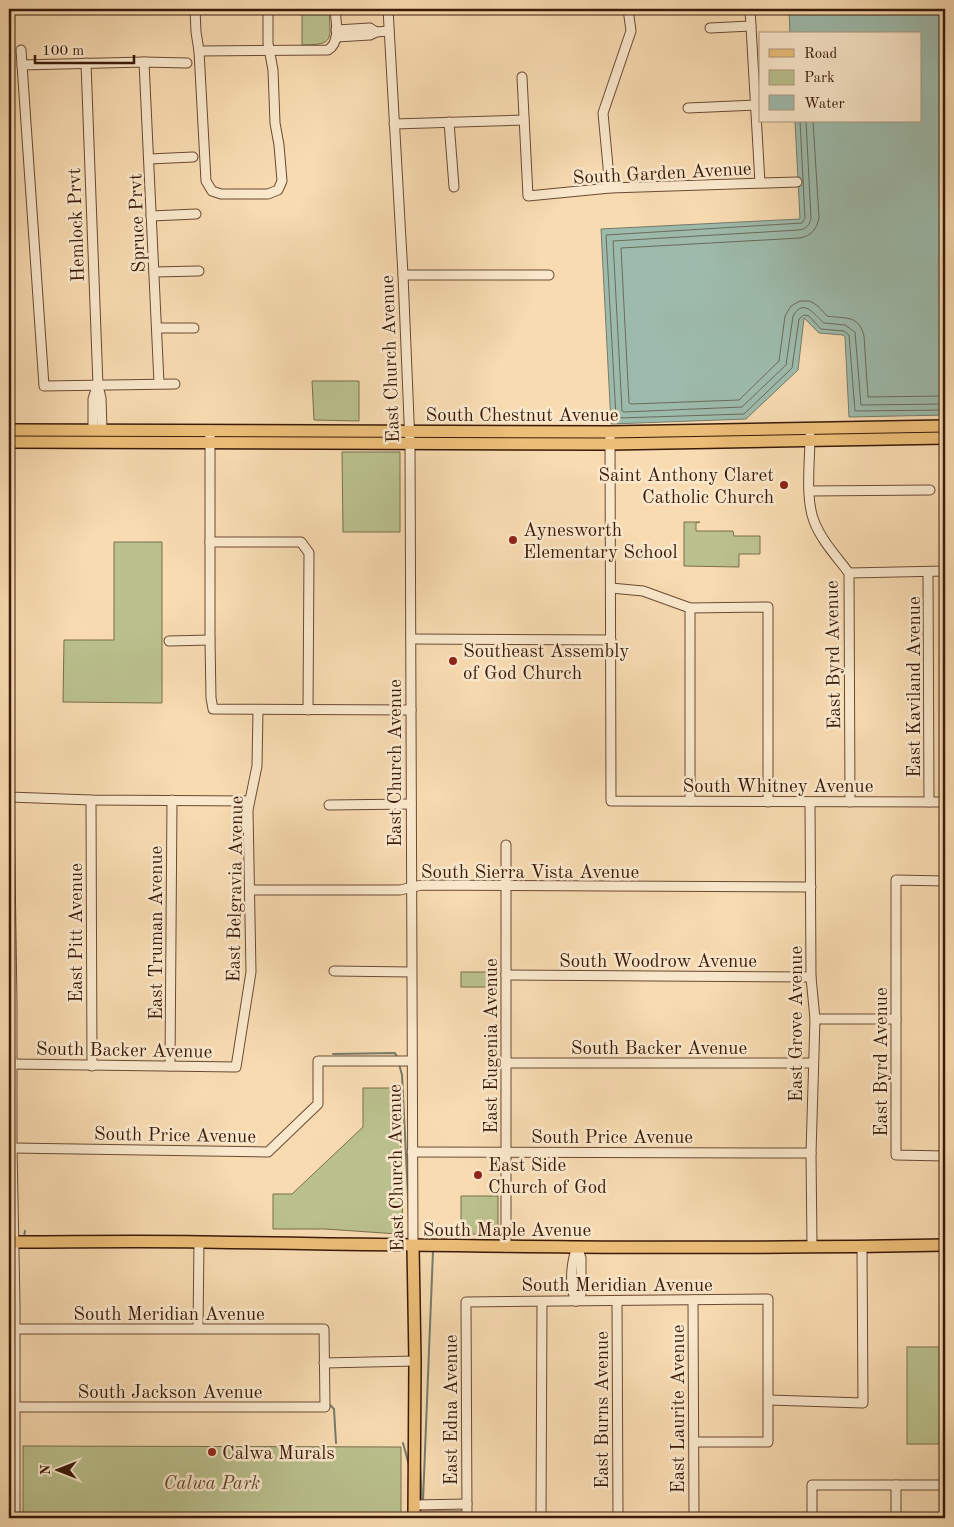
<svg xmlns="http://www.w3.org/2000/svg" width="954" height="1527" font-family="'Old Standard TT',serif">
	<rect width="100%" height="100%" fill="#f8dbb1"/>
	<filter id="stains"><feTurbulence type="fractalNoise" baseFrequency=".004" numOctaves="4"/><feColorMatrix values="0 0 0 0 .2 0 0 0 0 .09 0 0 0 0 .02 0 0 0 .5 -.17"/></filter>
	<radialGradient id="worn" r=".72"><stop offset=".6" stop-color="#630" stop-opacity="0"/><stop offset="1" stop-color="#630" stop-opacity=".3"/></radialGradient>
	<g fill="#bac18e" stroke="#7a6e4c">
		<path d="M302 9H329C330 39 336 45 302 45Z"/>
		<path d="M312 381H359V421L314 420Z"/>
		<path d="M342 452H400V532H343Z"/>
		<path d="M684 522H700L696 523V531H733L734 536H760V554H739V567L684 566Z"/>
		<path d="M114 542H162V703L63 702 64 640H114Z"/>
		<rect x="461" y="972" width="36" height="15"/>
		<path d="M363 1088H400L401 1169 403 1230 398 1234 325 1229H273V1194H292L363 1127Z"/>
		<path d="M461 1196H498V1229L494 1233 461 1235Z"/>
		<rect x="907" y="1347" width="38" height="97"/>
		<path d="M23 1446 401 1447V1518H23Z"/>
	</g>
	<path fill="#9dbbac" stroke="#757b6b" d="M789 9H945V415L849 417 845 337 843 335 819 333 804 318 798 370 746 419 611 424 601 229 800 219 795 121H920V34H790Z"/>
	<g fill="none" stroke-linecap="round" stroke-linejoin="round">
		<g stroke="#6c6a5a" stroke-width="1">
			<path d="M800 121 805 218 802 223 606 235 616 417 618 418 744 414 792 368 799 319 804 315 809 316 821 329 844 331 849 335 855 411 945 410"/>
			<path d="M806 121 811 218C810 225 806 229 799 230L613 241 622 411 624 412 742 407 786 365 793 316C804 297 814 315 824 323L845 325 855 332 861 405 945 404"/>
			<path d="M813 121 819 218C817 229 811 236 800 238L621 248 629 403 631 404 739 400 779 361 785 316 791 306 800 301H810L818 306 827 316C844 319 859 314 864 336L868 397 945 396"/>
		</g>
		<g stroke="#757b6b" stroke-width="2">
			<path d="M333 1054 395 1053 397 1057"/>
			<path d="M399 1064 402 1075 409 1216"/>
			<path d="M24 1237 25 1231"/>
			<path d="M9 1403 10 1286"/>
			<path d="M329 1404 334 1409 336 1443"/>
			<path d="M403 1443 409 1465"/>
			<path d="M420 1466 422 1501"/>
			<path d="M423 1501 433 1251"/>
		</g>
		<g stroke="#6a4a33" stroke-width="11">
			<g id="minor">
				<path d="M195 9 196 32 199 51 206 181 212 191 221 194H268L278 190 282 181 279 145 275 123 273 70 268 43V9"/>
				<path d="M388 9 403 275 410 444 413 1246"/>
				<path d="M750 9 760 183"/>
				<path d="M710 28 751 26"/>
				<path d="M336 30 370 28 376 32"/>
				<path d="M336 37 370 35 376 32 389 31"/>
				<path d="M21 50 44 386 175 384"/>
				<path d="M199 51 328 50C341 42 336 22 335 9"/>
				<path d="M144 62 159 383"/>
				<path d="M86 63 98 386 101 398 102 430"/>
				<path d="M22 65 144 62 187 63"/>
				<path d="M522 77 528 196 610 188 797 182"/>
				<path d="M688 108 756 105"/>
				<path d="M449 122 454 187"/>
				<path d="M394 124 524 120"/>
				<path d="M149 159 193 157"/>
				<path d="M610 188 603 113 631 31 628 9"/>
				<path d="M151 216 196 214"/>
				<path d="M154 272 199 271"/>
				<path d="M403 275H549"/>
				<path d="M157 328H194"/>
				<path d="M9 422V797L12 1003V1148L15 1304V1518"/>
				<path d="M93 430V399L97 386"/>
				<path d="M210 430V640L211 698 213 709 411 710"/>
				<path d="M610 432 611 801 945 802"/>
				<path d="M810 436C810 462 805 498 814 521 821 540 837 557 849 573L850 802"/>
				<path d="M810 491 930 490"/>
				<path d="M210 542H301L309 553 308 710"/>
				<path d="M928 572 929 802"/>
				<path d="M849 573 945 571"/>
				<path d="M611 588 643 591 690 608 768 607V802"/>
				<path d="M690 608V801"/>
				<path d="M411 639 611 640"/>
				<path d="M169 641 210 640"/>
				<path d="M9 797 91 800 249 801"/>
				<path d="M91 800 92 1066"/>
				<path d="M810 802 811 977 815 1019 811 1153 812 1246"/>
				<path d="M329 805 411 804"/>
				<path d="M506 845V1247"/>
				<path d="M945 881 896 880V1155L945 1156"/>
				<path d="M250 890H400L422 885 811 887"/>
				<path d="M334 971 411 972"/>
				<path d="M506 975 811 977"/>
				<path d="M815 1019H896"/>
				<path d="M506 1063H813"/>
				<path d="M12 1064 236 1067 251 972 248 810 257 766 258 711"/>
				<path d="M170 1066 172 800"/>
				<path d="M12 1148 268 1152 318 1104V1061H411"/>
				<path d="M412 1152 811 1153"/>
				<path d="M693 1300 694 1518"/>
				<path d="M576 1301 581 1294V1258L577 1247"/>
				<path d="M576 1301C569 1286 571 1263 577 1247"/>
				<path d="M617 1301 618 1518"/>
				<path d="M198 1328 199 1242"/>
				<path d="M15 1329H324L325 1407H15"/>
				<path d="M324 1363 415 1361"/>
				<path d="M769 1400 863 1403 862 1247"/>
				<path d="M896 1485V1518"/>
				<path d="M414 1505 467 1504"/>
				<path d="M414 1516H467"/>
				<path d="M467 1518 466 1302 768 1299V1442H695"/>
				<path d="M541 1518 542 1302"/>
				<path d="M812 1518V1485H945"/>
			</g>
		</g>
		<g stroke="#3a1a09" stroke-width="14">
			<g id="major">
				<path d="M9 430 610 432 945 426"/>
				<path d="M9 442 611 444 945 438"/>
				<path d="M9 1242C73 1242 137 1241 202 1242 450 1246 697 1250 945 1245"/>
				<path d="M413 1246 415 1361 414 1518"/>
			</g>
		</g>
		<use href="#minor" stroke="#fae8cc" stroke-width="9"/>
		<use href="#major" stroke="#ecbe78" stroke-width="11"/>
	</g>
	<g fill="#8f2418" stroke="#fae8cc" stroke-width="2">
		<circle cx="784" cy="485" r="5"/>
		<circle cx="513" cy="540" r="5"/>
		<circle cx="453" cy="661" r="5"/>
		<circle cx="478" cy="1175" r="5"/>
		<circle cx="212" cy="1452" r="5"/>
	</g>
	<g text-anchor="middle" stroke-width="5" stroke-linejoin="round" paint-order="stroke">
		<g font-size="19" fill="#3a1a09" stroke="#fae8cc">
			<text transform="translate(662 172) rotate(-3)" y="7">South Garden Avenue</text>
			<text transform="translate(136 223) rotate(-92)" y="7">Spruce Prvt</text>
			<text transform="translate(75 225) rotate(-92)" y="7">Hemlock Prvt</text>
			<text transform="translate(389 359) rotate(-92)" y="7">East Church Avenue</text>
			<text x="522" y="421">South Chestnut Avenue</text>
			<text transform="translate(832 655) rotate(-91)" y="7">East Byrd Avenue</text>
			<text transform="translate(913 687) rotate(-90)" y="7">East Kaviland Avenue</text>
			<text transform="translate(394 763) rotate(-90)" y="7">East Church Avenue</text>
			<text x="778" y="792">South Whitney Avenue</text>
			<text x="530" y="878">South Sierra Vista Avenue</text>
			<text transform="translate(234 889) rotate(-89)" y="7">East Belgravia Avenue</text>
			<text transform="translate(75 933) rotate(-90)" y="7">East Pitt Avenue</text>
			<text transform="translate(155 933) rotate(-90)" y="7">East Truman Avenue</text>
			<text x="658" y="967">South Woodrow Avenue</text>
			<text transform="translate(795 1024) rotate(-90)" y="7">East Grove Avenue</text>
			<text transform="translate(490 1046) rotate(-90)" y="7">East Eugenia Avenue</text>
			<text x="659" y="1054">South Backer Avenue</text>
			<text transform="translate(124 1049) rotate(1)" y="7">South Backer Avenue</text>
			<text transform="translate(880 1062) rotate(-90)" y="7">East Byrd Avenue</text>
			<text transform="translate(175 1134) rotate(1)" y="7">South Price Avenue</text>
			<text x="612" y="1143">South Price Avenue</text>
			<text transform="translate(395 1168) rotate(-91)" y="7">East Church Avenue</text>
			<text x="507" y="1236">South Maple Avenue</text>
			<text x="617" y="1291">South Meridian Avenue</text>
			<text x="169" y="1320">South Meridian Avenue</text>
			<text x="170" y="1398">South Jackson Avenue</text>
			<text transform="translate(677 1409) rotate(-90)" y="7">East Laurite Avenue</text>
			<text transform="translate(450 1410) rotate(-90)" y="7">East Edna Avenue</text>
			<text transform="translate(601 1410) rotate(-90)" y="7">East Burns Avenue</text>
		</g>
		<g font-size="19" fill="#3a1a09" stroke="#fae8cc" text-anchor="start">
			<text x="774" y="481" text-anchor="end">Saint Anthony Claret<tspan x="774" dy="22">Catholic Church</tspan></text>
			<text x="523" y="536">Aynesworth<tspan x="523" dy="22">Elementary School</tspan></text>
			<text x="463" y="657">Southeast Assembly<tspan x="463" dy="22">of God Church</tspan></text>
			<text x="488" y="1171">East Side<tspan x="488" dy="22">Church of God</tspan></text>
			<text x="222" y="1459">Calwa Murals</text>
		</g>
		<g font-size="19" font-style="italic" fill="#604c31" stroke="#fae8cc">
			<text x="212" y="1489">Calwa Park</text>
		</g>
	</g>
	<rect width="954" height="1527" fill="none" stroke="#f8dbb1" stroke-width="30"/>
	<rect x="10" y="10" width="934" height="1507" fill="none" stroke="#3a1a09" stroke-width="2.5"/>
	<rect x="15" y="15" width="924" height="1497" fill="none" stroke="#3a1a09"/>
	<rect x="759" y="32" width="162" height="90" fill="#fae8cc" stroke="#ad967e"/>
	<rect x="769" y="49" width="25" height="8" fill="#ecbe78" stroke="#ad967e"/>
	<text x="804" y="58" font-size="15" fill="#3a1a09">Road</text>
	<rect x="769" y="70" width="25" height="15" fill="#bac18e" stroke="#ad967e"/>
	<text x="804" y="82" font-size="15" fill="#3a1a09">Park</text>
	<rect x="769" y="95" width="25" height="15" fill="#9dbbac" stroke="#ad967e"/>
	<text x="804" y="108" font-size="15" fill="#3a1a09">Water</text>
	<g transform="translate(58 1470) rotate(270)" stroke="#fae8cc" stroke-width="4" paint-order="stroke">
	<path d="M0-4L9 19L0 12L-9 19Z" fill="#3a1a09"/>
	<text y="-8" font-size="14" font-weight="bold" text-anchor="middle" fill="#3a1a09">N</text>
	</g>
	<path d="M35 55v8h99v-8" fill="none" stroke="#3a1a09" stroke-width="2.5"/>
	<text x="42" y="55" font-size="15" fill="#3a1a09" stroke="#fae8cc" stroke-width="4" paint-order="stroke">100 m</text>
	<rect width="100%" height="100%" filter="url(#stains)"/>
	<rect width="100%" height="100%" fill="url(#worn)"/>
</svg>
